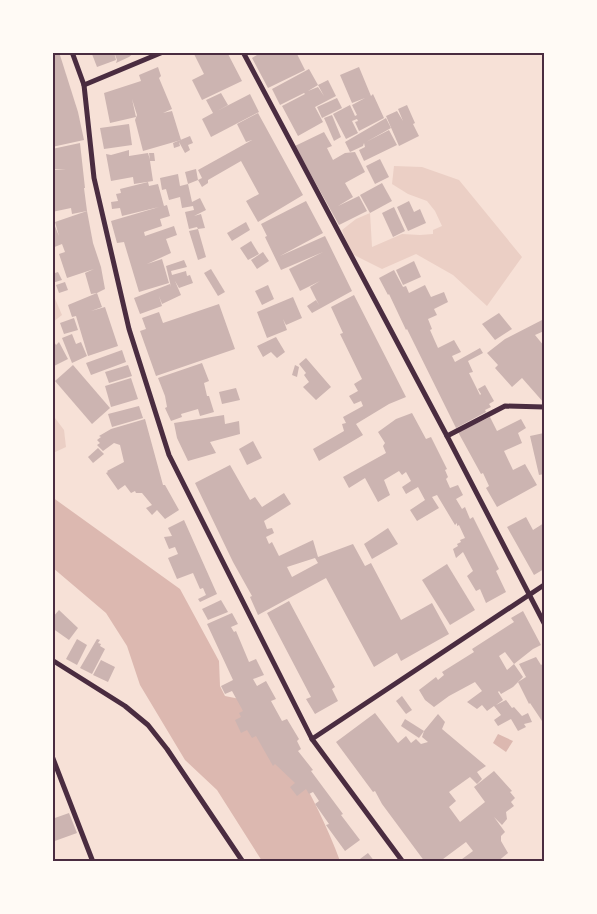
<svg xmlns="http://www.w3.org/2000/svg" width="597" height="914" font-family="'IBM Plex Serif',serif">
	<rect width="100%" height="100%" fill="#f7e1d7"/>
	<g fill="#ebcfc5">
		<path d="M394 166 422 167 459 180 522 257 487 306 453 275 416 254 382 269 350 253 342 230 356 219 370 213 372 247 402 234 420 235 433 234V230L442 226 435 211 427 201 408 194 392 184Z"/>
		<path d="M52 284 53 294 62 315 53 322Z"/>
		<path d="M52 414 64 430 66 447 53 453Z"/>
	</g>
	<g fill="#dcb8b0">
		<path d="M52 497 180 589 219 661 220 686 225 696 260 703C288 754 320 806 340 861H262L217 790 185 760 140 685 127 646 106 613 53 568Z"/>
		<path d="M498 734 513 741 506 752 493 743Z"/>
	</g>
	<g fill="#ccb4b1" fill-rule="evenodd">
		<path d="M52 52H59L78 112 84 140 52 147Z"/>
		<path d="M98 52H114L116 60 97 67 92 54Z"/>
		<path d="M114 52H135L129 57 116 63 117 60Z"/>
		<path d="M197 52H227L242 81 202 100 192 80 204 74 194 54Z"/>
		<path d="M262 52H296L305 70 268 88 252 58Z"/>
		<path d="M158 67 161 76 159 78 172 109 163 113 172 111 181 140 143 151 135 120 137 115 132 99 136 117 110 123 104 93 141 81 139 75Z"/>
		<path d="M359 67 371 96 373 94 384 118 359 131 355 122 358 121 357 119 352 121 358 133 346 139 333 114 350 105 355 116 357 115 352 105 365 98 352 103 340 75Z"/>
		<path d="M309 69 318 85 308 91 318 87 324 96 318 85 328 80 336 96 315 107 323 122 298 136 282 106 305 94 304 93 280 105 272 89Z"/>
		<path d="M221 93 228 105 217 111 250 94 259 112 211 137 202 119 213 113 206 100Z"/>
		<path d="M337 98 342 108 322 118 317 107Z"/>
		<path d="M407 105 415 123 413 124 419 136 399 146 386 116 397 111 403 121 398 109Z"/>
		<path d="M258 113 303 195 258 222 246 201 259 194 241 161 208 180V183L202 187 198 180 202 178 198 170 252 140 246 142 237 124Z"/>
		<path d="M332 115 341 137 334 141 324 118Z"/>
		<path d="M386 118 391 128 366 142 389 130 397 145 364 161 359 150 365 147 364 143 363 146 350 152 345 142Z"/>
		<path d="M129 124 132 145 104 149 100 128Z"/>
		<path d="M324 132 332 146 327 148 333 160 345 153 355 152 365 172 345 183 353 197 338 206 359 196 367 211 339 225 295 146Z"/>
		<path d="M190 136 193 143 188 145 190 150 185 153 179 142 180 146 174 148 173 143Z"/>
		<path d="M80 143 85 188H84L87 211 72 214 71 208 52 212V170L66 169H52V149Z"/>
		<path d="M129 150V156L148 153 150 160 149 153H154L155 161H150L153 181 134 184 133 177 111 181 106 154 111 155Z"/>
		<path d="M380 159 389 177 375 184 366 166Z"/>
		<path d="M196 169 198 180 188 184 185 172Z"/>
		<path d="M178 174 180 186 188 184 192 202 200 198 206 210 194 216 201 214 205 228 198 229 206 257 198 260 189 231 198 229 197 227 189 229 185 212 194 210 193 206 182 208 180 197 169 200 166 189 162 190 160 178Z"/>
		<path d="M148 182 149 186 158 184 164 206 167 205 170 216 160 219 162 226 144 232 145 236 174 226 177 235 166 239 171 253 147 264 162 259 169 283 139 292 124 242 117 243 111 221 159 207 122 216 120 208 112 209 111 202 118 201 116 194 121 193 120 189Z"/>
		<path d="M382 183 392 201 370 213 360 195Z"/>
		<path d="M306 201 323 233 280 256 325 236 352 291 312 313 307 306 316 300 319 305 310 287 320 281 300 291 289 269 323 252 281 270 265 237 267 236 261 224Z"/>
		<path d="M409 201 414 212 420 209 426 223 408 231 397 207Z"/>
		<path d="M394 207 405 231 393 237 382 213Z"/>
		<path d="M87 211 93 243 101 267 105 289 97 293 102 307 91 311 105 307 118 346 88 356 76 316 72 317 68 305 97 293 91 294 85 273 94 269 67 278 59 254 65 252 62 244 52 248V219L59 236 55 222Z"/>
		<path d="M246 222 250 230 232 241 227 233Z"/>
		<path d="M251 241 259 254 248 260 240 248Z"/>
		<path d="M263 252 269 261 257 269 251 260Z"/>
		<path d="M184 260 187 267 171 271 172 275 186 271 187 276 190 275 193 283 179 288 175 281 181 295 162 304 159 296 162 306 140 314 134 298 170 284 171 287 166 266Z"/>
		<path d="M414 261 421 277 403 285 396 270Z"/>
		<path d="M211 269 225 292 218 296 204 273Z"/>
		<path d="M394 270 403 287 406 286 409 293 425 285 431 297 444 292 448 302 434 309 437 315 428 319 432 329 430 330 438 348 454 340 461 352 452 356 455 362 480 348 483 353 468 361 473 372 469 373 480 395 481 394 478 389 485 385 494 401 489 404 491 407 485 410 486 412 456 428 407 329 406 330 389 294 388 295 379 278Z"/>
		<path d="M58 272 62 280 52 283V274Z"/>
		<path d="M65 282 68 290 59 293 56 285Z"/>
		<path d="M268 285 274 299 262 305 255 291Z"/>
		<path d="M354 295 406 397 389 404 356 424 363 435 319 461 313 449 344 431 342 424 346 423 343 417 363 406 361 401 354 404 349 396 358 391 354 384 362 379 340 334 343 333 331 307Z"/>
		<path d="M293 297 302 318 286 325 283 319 287 330 267 338 257 312Z"/>
		<path d="M219 304 235 349 156 376 140 331 146 329 142 318 159 312 163 323Z"/>
		<path d="M499 313 512 329 495 340 482 324Z"/>
		<path d="M74 318 78 330 64 334 60 323Z"/>
		<path d="M544 319V331L535 335 544 346V403L522 378 512 387 495 368 498 365 487 353 505 339Z"/>
		<path d="M72 334 76 344 81 342 87 356 72 363 62 338Z"/>
		<path d="M276 337 285 352 277 358 271 352 263 357 257 346Z"/>
		<path d="M52 338 56 345 59 342 68 359 52 367Z"/>
		<path d="M122 350 126 362 91 375 86 363Z"/>
		<path d="M306 358 331 387 316 400 303 387 309 382 304 375 306 373 299 364Z"/>
		<path d="M202 363 209 381 204 383 207 396H209L214 412 200 416 198 409 181 414 182 417 171 421 165 408 167 407 165 396 158 378Z"/>
		<path d="M73 365 110 408 92 424 55 381Z"/>
		<path d="M128 365 132 376 109 383 105 372Z"/>
		<path d="M295 365 299 367 297 377 292 375Z"/>
		<path d="M131 378 138 399 111 407 105 386Z"/>
		<path d="M236 388 240 400 222 404 219 392Z"/>
		<path d="M139 406 143 418 112 427 108 414Z"/>
		<path d="M412 413 426 439 431 437 447 469 445 470 448 477 446 479 450 488 458 485 463 495 456 499 462 509 465 507 470 519 473 517 499 569 496 571 506 592 486 603 480 589 476 591 467 576 473 571 463 552 456 558 453 549 458 546 457 544 461 542 460 540 465 538 459 525 457 526V523L455 525 437 495 432 497 439 508 417 521 410 510 425 500 418 487 406 494 402 487 411 481 406 472 402 475 399 471 384 480 390 495 378 502 365 478 349 488 343 477 386 453 383 446 385 443 378 432 396 419Z"/>
		<path d="M224 415 225 424 239 421 240 434 210 442 216 453 188 461 177 438 174 423Z"/>
		<path d="M490 417 497 431 521 419 526 428 518 433 522 443 504 451 513 470 525 464 537 485 497 507 486 488 489 486 483 473 481 474 458 432Z"/>
		<path d="M145 419 163 485H165L179 510 165 519 157 510 152 515 146 508 152 505 142 493H136L135 491 131 493 125 485 118 490 106 473 108 472 107 471 124 462 120 445 114 443 103 451 97 445 100 443 97 440 101 437 99 436 111 429Z"/>
		<path d="M544 433V474L539 475 530 436Z"/>
		<path d="M253 441 262 458 247 465 239 449Z"/>
		<path d="M98 448 104 454 93 463 88 457Z"/>
		<path d="M230 465 250 500 255 497 262 507 284 493 291 504 264 521 267 529 272 528 274 533 266 537 269 544 272 542 279 556 313 540 318 557 353 544 365 566 371 563 401 620 432 603 449 634 401 661 397 653 374 667 326 578 258 615 250 597 252 596 233 562 195 483ZM315 558 318 563 292 577 287 567Z"/>
		<path d="M526 517 533 530 544 523V569L534 575 507 527Z"/>
		<path d="M184 520 217 594 200 602 198 599 206 595 203 588 200 589 193 573 177 579 168 558 178 554 175 547 169 549 164 537 172 536 168 528Z"/>
		<path d="M388 528 398 544 372 559 364 544Z"/>
		<path d="M447 564 475 610 450 625 422 580Z"/>
		<path d="M221 600 228 612 208 620 202 609Z"/>
		<path d="M289 601 335 687 332 689 338 701 315 714 306 699 311 697 267 613Z"/>
		<path d="M59 610 78 628 69 640 52 628V618Z"/>
		<path d="M523 611 541 645 533 649 514 664 505 652 499 656 507 670 514 664 523 677 513 687 501 694 499 691 498 692 503 700 496 705 506 700 512 708 514 707 522 716 528 713 532 722 524 724 526 727 518 731 511 719 498 726 494 720 501 715 494 706 487 711 482 705 477 709 467 702 482 691 475 682 449 696 434 707 425 700 419 690 436 677 438 680 444 675 442 672 474 652 472 649 514 622 511 618Z"/>
		<path d="M232 613 238 624 231 627 234 632 236 631 249 662 256 659 264 675 253 679 257 686 266 681 276 699 271 701 282 721 287 719 299 739 297 741 301 749 298 751 313 770 311 771 343 814 341 815 360 840 345 851 326 825 329 824 315 804 319 801 313 792 309 794 306 789 297 796 290 787 295 783 275 764 273 766 256 736 252 738 247 730 241 733 235 720 241 717 239 713 243 711 232 691 225 694 221 686 233 680 207 624Z"/>
		<path d="M77 639 87 645 77 665 66 659Z"/>
		<path d="M97 639 100 640 98 643 101 644 100 646 105 649 92 674 80 668Z"/>
		<path d="M536 657 541 665 544 663V724L530 703 529 704 518 682 526 677 519 664Z"/>
		<path d="M101 660 115 667 108 682 93 675Z"/>
		<path d="M402 696 412 710 406 714 396 701Z"/>
		<path d="M375 713 398 743 406 736 411 743 416 739 421 744 428 742 422 737 424 731 438 714 445 722 442 729 486 766 477 772 482 779 477 784 470 777 449 792 456 801 449 807 460 822 485 802 474 787 494 771 512 791 510 792 515 798 511 802 514 806 506 812 507 819 502 825 494 817 505 832 501 836V841L508 853 497 862H458L473 851 466 842 439 862H425L382 804 375 791 373 792 336 742Z"/>
		<path d="M405 719 424 731 419 738 401 726Z"/>
		<path d="M69 813 77 833 52 842V819Z"/>
		<path d="M368 853 375 862H356Z"/>
	</g>
	<g fill="none" stroke-linecap="round" stroke-linejoin="round">
		<g stroke="#4a2c40" stroke-width="5">
			<path d="M72 52 84 85 94 178 129 329 169 455 312 739 403 862"/>
			<path d="M243 52 447 436 544 623"/>
			<path d="M84 85 163 52"/>
			<path d="M447 436 505 406 544 407"/>
			<path d="M52 660 125 706 148 725 167 749 243 862"/>
			<path d="M312 739 544 585"/>
			<path d="M52 756 93 862"/>
		</g>
	</g>
	<rect width="597" height="914" fill="none" stroke="#fffaf5" stroke-width="108"/>
	<rect x="54" y="54" width="489" height="806" fill="none" stroke="#4a2c40" stroke-width="2"/>
</svg>
